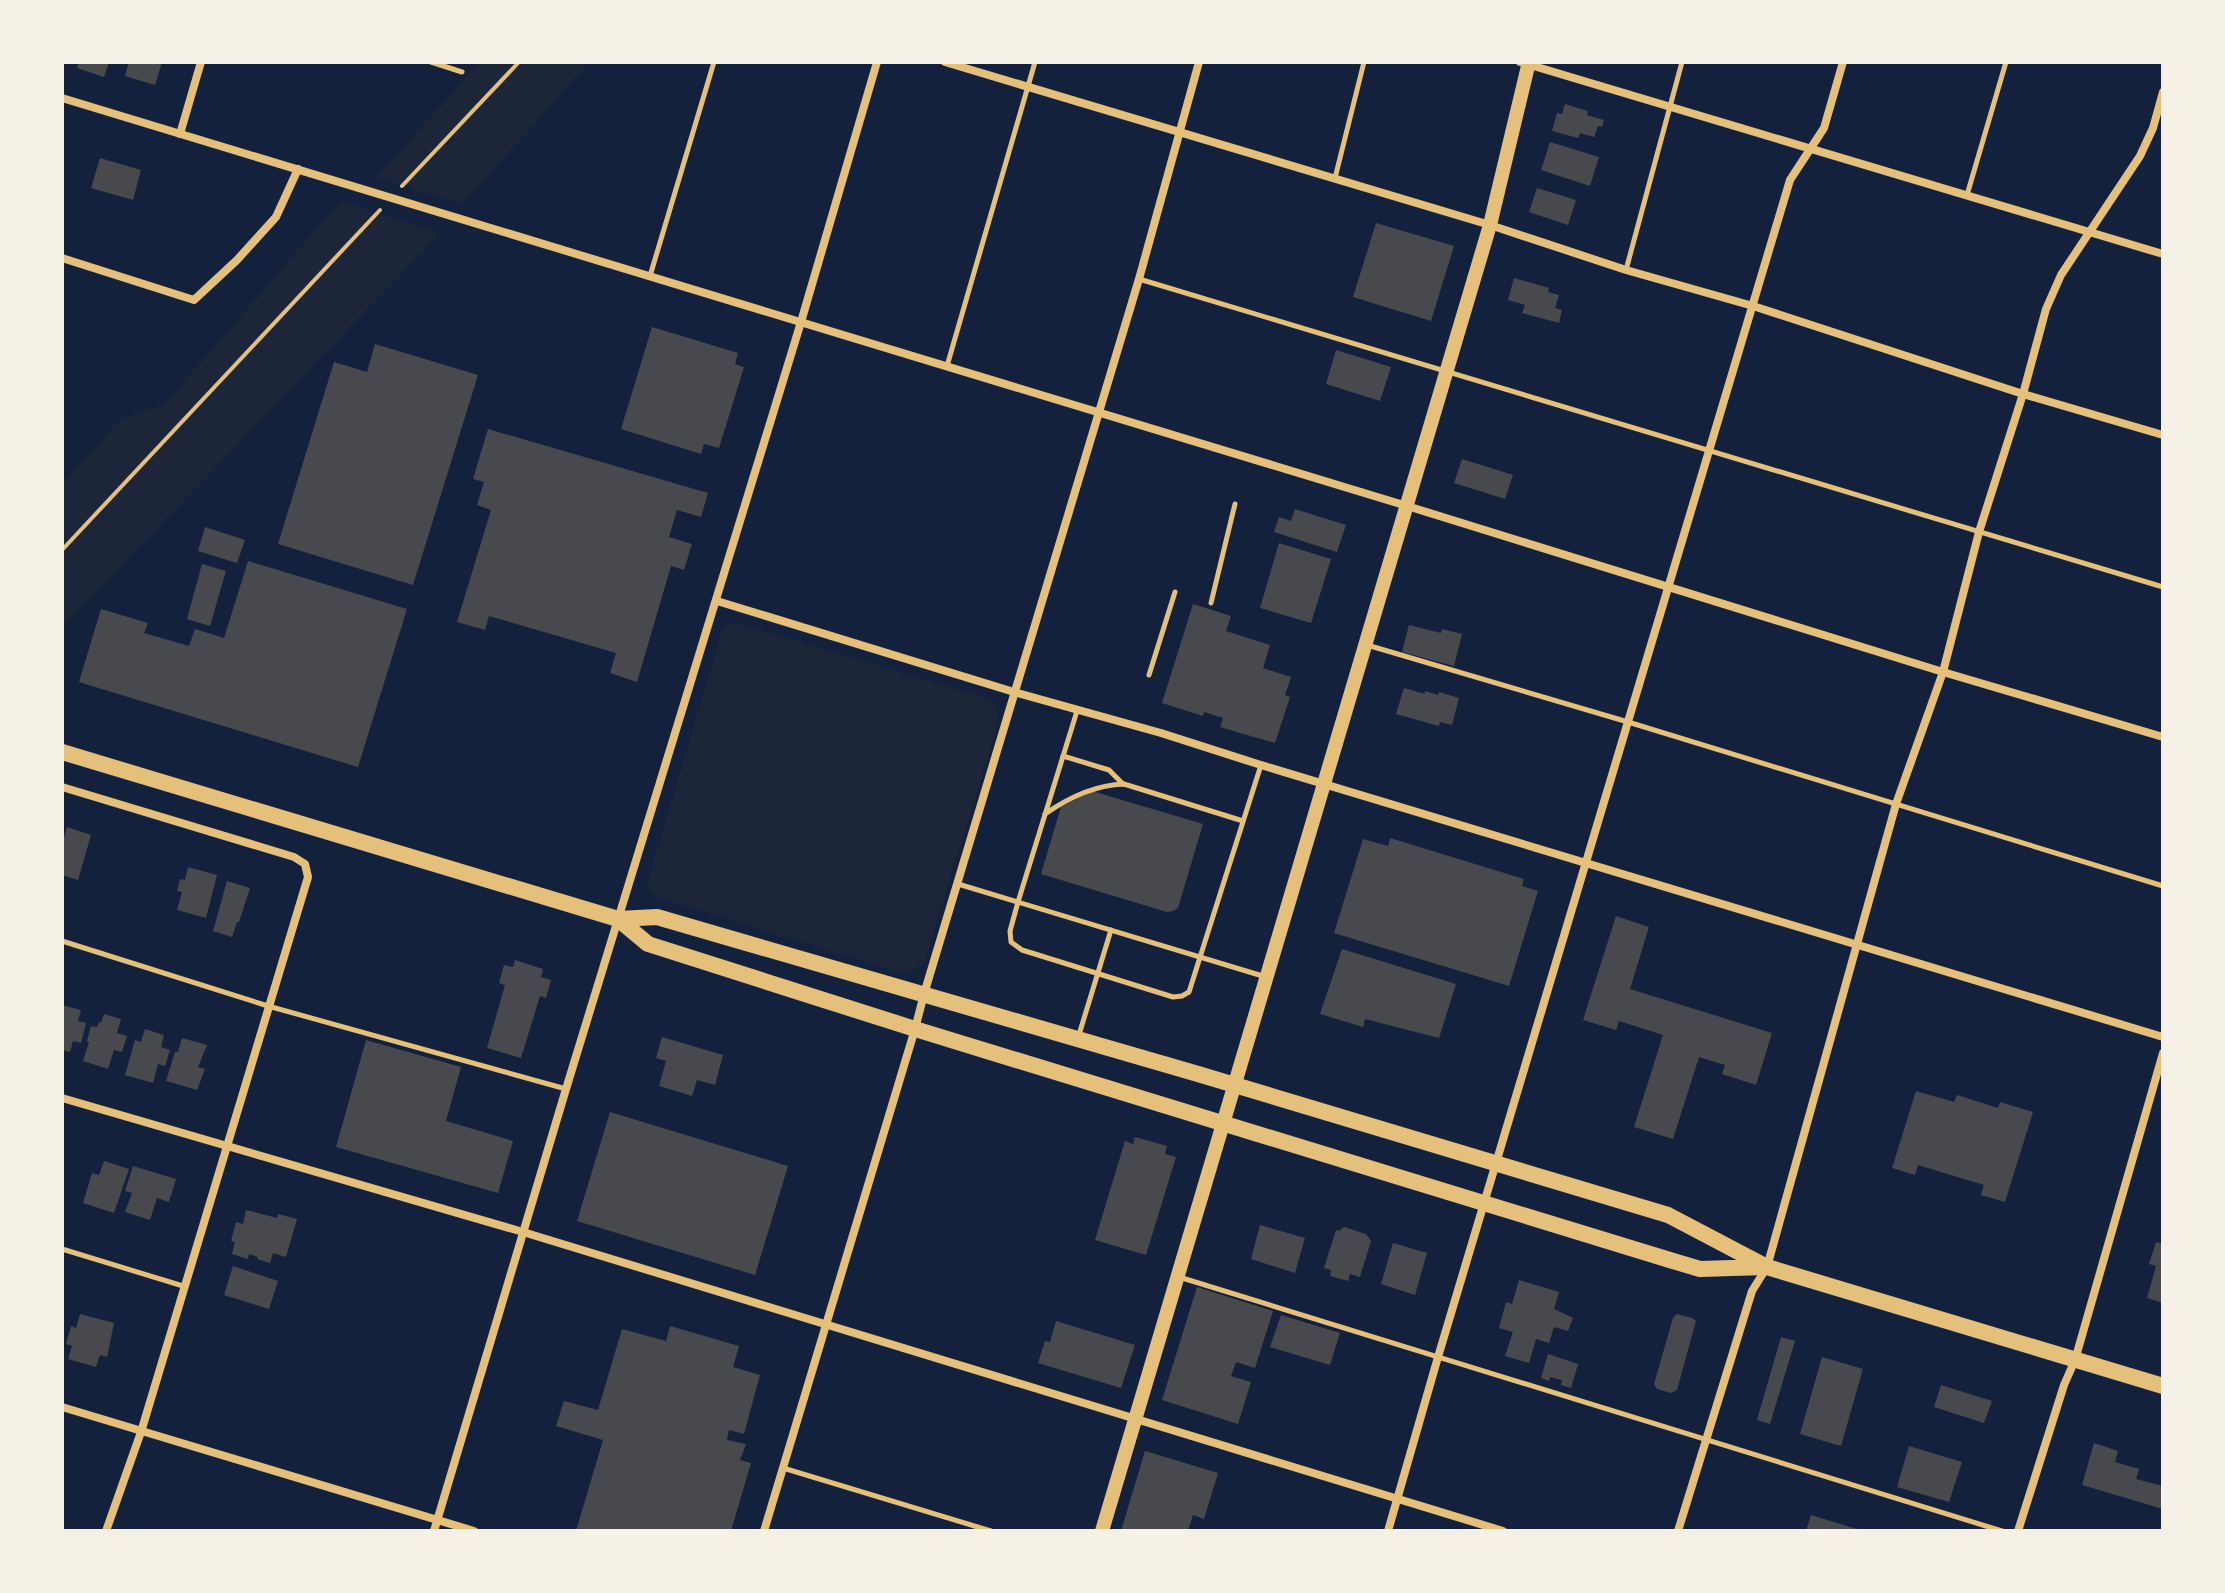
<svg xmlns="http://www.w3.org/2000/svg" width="2225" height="1593" font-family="'Alegreya Sans',sans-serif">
	<rect width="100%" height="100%" fill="#14213d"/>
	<g fill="#1d2539">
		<path d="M480 62H590L463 204 376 178Z"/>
		<path d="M341 201 440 234 62 628V484L120 419 164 404Z"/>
		<path d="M737 623 992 700 997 711 998 723 924 963 912 971H896L653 896 646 887 722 631 728 624Z"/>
	</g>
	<g fill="#48494c">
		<path d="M79 62H109L104 77 77 68Z"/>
		<path d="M129 62H162L155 85 125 76Z"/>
		<path d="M1565 104 1588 111 1587 115 1604 120 1602 127 1598 126 1594 137 1580 133 1578 138 1552 131 1557 113 1562 114Z"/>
		<path d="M1550 142 1599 157 1590 186 1541 170Z"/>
		<path d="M100 158 141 170 133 200 91 188Z"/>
		<path d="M1537 188 1576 200 1568 225 1529 212Z"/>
		<path d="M1376 223 1454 246 1431 321 1353 297Z"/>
		<path d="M1514 278 1549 288 1548 292 1559 295 1555 308 1562 310 1559 323 1522 313 1525 305 1508 300Z"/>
		<path d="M652 327 738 353 735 364 744 367 719 448 704 444 701 454 621 429Z"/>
		<path d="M375 344 478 375 413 585 278 544 334 362 367 372Z"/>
		<path d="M1336 350 1391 367 1380 401 1326 384Z"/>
		<path d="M488 429 708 493 701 517 677 510 669 537 692 544 684 570 671 566 637 682 610 673 616 653 489 616 485 630 457 622 491 510 477 505 484 482 473 479Z"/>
		<path d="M1462 459 1513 475 1505 499 1454 483Z"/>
		<path d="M1295 509 1346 525 1337 552 1274 532 1279 517 1291 521Z"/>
		<path d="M205 527 245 540 237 563 198 551Z"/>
		<path d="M1279 543 1331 559 1311 623 1260 608Z"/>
		<path d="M248 561 407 609 358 767 79 682 101 609 148 623 144 633 189 646 195 629 224 638Z"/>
		<path d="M202 564 226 571 210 626 187 619Z"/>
		<path d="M1193 604 1231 616 1226 631 1270 645 1263 668 1291 677 1285 695 1290 697 1275 743 1220 727 1223 718 1204 712 1203 716 1162 703Z"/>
		<path d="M1409 625 1441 633 1442 629 1462 634 1454 666 1402 652Z"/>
		<path d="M1404 688 1425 694V691L1438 695 1439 692 1459 698 1452 725 1440 722 1439 726 1396 714Z"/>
		<path d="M1092 791 1203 824 1178 908 1173 911 1167 912 1041 874 1061 807Z"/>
		<path d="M67 827 91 835 78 880 62 875V844Z"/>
		<path d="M1390 838 1524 879 1522 886 1538 891 1509 986 1334 933 1363 839 1388 846Z"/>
		<path d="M188 867 217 875 206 918 177 910 182 892 177 891 180 879 185 880Z"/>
		<path d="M227 881 250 888 239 922H237L232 937 213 931Z"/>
		<path d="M1616 916 1649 927 1630 989 1772 1033 1756 1085 1722 1074 1725 1065 1699 1057 1673 1139 1634 1127 1663 1035 1619 1021 1616 1030 1583 1020Z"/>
		<path d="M1342 949 1456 984 1439 1038 1365 1019 1363 1027 1320 1014Z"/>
		<path d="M515 960 543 969 541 977 551 980 546 998 540 996 521 1058 487 1048 505 985 499 983 504 965 513 967Z"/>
		<path d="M62 1005 81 1010 78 1021 86 1023 81 1043 73 1041 70 1052 62 1050Z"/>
		<path d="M104 1014 121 1019 117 1033 127 1036 122 1052 114 1050 108 1069 83 1061 89 1042 87 1041 91 1026 97 1027 99 1022 101 1023Z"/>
		<path d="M145 1029 164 1035 161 1047 170 1050 165 1066 158 1064 153 1083 125 1075 135 1040 141 1042Z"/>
		<path d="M662 1037 723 1055 715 1085 697 1080 692 1096 659 1086 666 1061 656 1058Z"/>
		<path d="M182 1038 207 1045 198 1067 205 1069 197 1090 166 1081 175 1052H178Z"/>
		<path d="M366 1040 461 1067 446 1121 513 1141 498 1193 336 1147Z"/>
		<path d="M1916 1091 1954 1102 1957 1095 1998 1108 2000 1102 2033 1112 2005 1202 1981 1195 1984 1185 1918 1165 1915 1175 1892 1168Z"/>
		<path d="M610 1112 788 1166 755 1275 577 1221Z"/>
		<path d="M1135 1137 1167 1146 1165 1154 1176 1157 1146 1255 1095 1240 1125 1141 1133 1144Z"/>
		<path d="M104 1161 129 1169 114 1213 83 1203 92 1173 99 1175Z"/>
		<path d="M133 1166 176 1179 169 1202 157 1198 150 1220 125 1212 132 1193 125 1191Z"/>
		<path d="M246 1210 277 1218 278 1214 297 1219 286 1257 273 1253 270 1263 257 1259 258 1257 249 1254 248 1259 232 1254 235 1242 231 1241 236 1222 243 1224Z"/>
		<path d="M1260 1225 1305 1238 1295 1273 1251 1259Z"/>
		<path d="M1344 1227 1366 1234 1371 1241 1360 1277 1350 1274 1348 1281 1330 1276 1331 1270 1324 1268 1336 1230 1339 1231Z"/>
		<path d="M2156 1242 2163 1244V1303L2147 1298 2156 1266 2149 1264Z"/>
		<path d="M1393 1243 1427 1253 1415 1295 1381 1284Z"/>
		<path d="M233 1266 278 1281 269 1309 224 1295Z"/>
		<path d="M1519 1280 1559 1292 1554 1309 1573 1318 1568 1331 1554 1327 1549 1343 1536 1339 1529 1363 1505 1356 1513 1332 1499 1328 1506 1302 1512 1304Z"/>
		<path d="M1197 1287 1273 1311 1255 1368 1236 1362 1231 1376 1251 1382 1238 1424 1162 1400Z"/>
		<path d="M80 1314 114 1323 107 1357 100 1355 96 1367 68 1359 72 1346 66 1344 71 1326 76 1328Z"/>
		<path d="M1677 1314 1692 1318 1696 1321 1677 1390 1671 1393 1657 1389 1654 1384 1673 1318Z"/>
		<path d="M1281 1315 1340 1333 1330 1365 1270 1347Z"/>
		<path d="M1056 1321 1135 1345 1121 1388 1038 1363 1045 1341 1050 1342Z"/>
		<path d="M670 1326 739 1346 733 1367 760 1375 744 1434 729 1430 727 1440 746 1444 740 1460 751 1463 731 1531H576L603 1440 556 1426 564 1401 598 1410 622 1329 666 1341Z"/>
		<path d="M1781 1337 1795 1341 1770 1424 1757 1420Z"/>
		<path d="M1548 1354 1578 1364 1571 1388 1561 1385 1562 1380 1550 1377 1549 1381 1541 1378Z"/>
		<path d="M1822 1357 1863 1369 1841 1446 1800 1434Z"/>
		<path d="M1941 1385 1992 1401 1984 1423 1934 1407Z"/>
		<path d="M2094 1443 2118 1451 2115 1462 2139 1469 2136 1479 2163 1486V1509L2082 1485Z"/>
		<path d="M1909 1446 1962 1462 1949 1502 1897 1487Z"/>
		<path d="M1145 1451 1218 1473 1204 1519 1193 1515 1188 1531H1121Z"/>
		<path d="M1811 1515 1860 1530V1531H1806Z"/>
	</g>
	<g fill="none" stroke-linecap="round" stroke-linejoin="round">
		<g stroke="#e5c07b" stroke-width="4">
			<path d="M62 63V62"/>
			<path d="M402 186 519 62"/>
			<path d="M62 550 380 210"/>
		</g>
		<g stroke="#e5c07b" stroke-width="5">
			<path d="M431 62 462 72"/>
			<path d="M1335 178 1364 62"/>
			<path d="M1967 195 2006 62"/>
			<path d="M1626 270 1682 62"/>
			<path d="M650 276 714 62"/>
			<path d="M1139 279 2163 587"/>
			<path d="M947 366 1035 62"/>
			<path d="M1211 603 1235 504"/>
			<path d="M1367 645 1628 722 2163 886"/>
			<path d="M1149 675 1175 592"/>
			<path d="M1077 711 1018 902 1010 931 1011 942 1022 950 1173 997 1182 996 1189 992 1261 765"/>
			<path d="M1063 756 1109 770 1123 784"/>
			<path d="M1045 814C1068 798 1095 785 1124 784L1243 821"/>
			<path d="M958 884 1266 977"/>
			<path d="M62 941 268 1006 566 1089"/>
			<path d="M1078 1038 1111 930"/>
			<path d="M62 1249 183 1286"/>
			<path d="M1179 1277 2002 1531"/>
			<path d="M783 1468 991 1531"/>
		</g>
		<g stroke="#e5c07b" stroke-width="8">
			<path d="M945 62 1490 225 1626 270 1753 306 2023 394 2163 435"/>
			<path d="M1520 62 2163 254"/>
			<path d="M62 98 1407 506 1943 672 2163 737"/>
			<path d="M180 134 201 62"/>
			<path d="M62 258 194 300 237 260 276 217 298 169"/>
			<path d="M717 601 1014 692 1161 733 1261 765 2163 1037"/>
			<path d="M62 787 294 857 305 864 308 877 141 1432 106 1531"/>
			<path d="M62 1098 523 1232 1503 1531"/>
			<path d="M62 1407 474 1531"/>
			<path d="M434 1531 566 1089 801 322 877 62"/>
			<path d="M764 1531 915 1029 924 994 1139 279 1199 62"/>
			<path d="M1388 1531 1438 1357 1790 180 1824 128 1843 62"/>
			<path d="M1678 1531 1752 1291 1767 1267 1896 804 1943 672 1979 532 2023 394 2046 309 2061 275 2140 156 2153 128 2163 92"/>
			<path d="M2018 1531 2064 1385 2075 1360 2163 1053"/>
		</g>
		<path stroke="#e5c07b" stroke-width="14" d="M1102 1531 1490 225 1529 62"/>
		<g stroke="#e5c07b" stroke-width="16">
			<path d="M62 752 618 919 657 917 1198 1074 1668 1215 1767 1267 2163 1386"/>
			<path d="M618 919 648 944 915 1029 1673 1261 1700 1269 1766 1267"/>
		</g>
	</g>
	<rect width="2225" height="1593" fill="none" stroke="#f6f1e7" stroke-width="128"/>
</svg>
